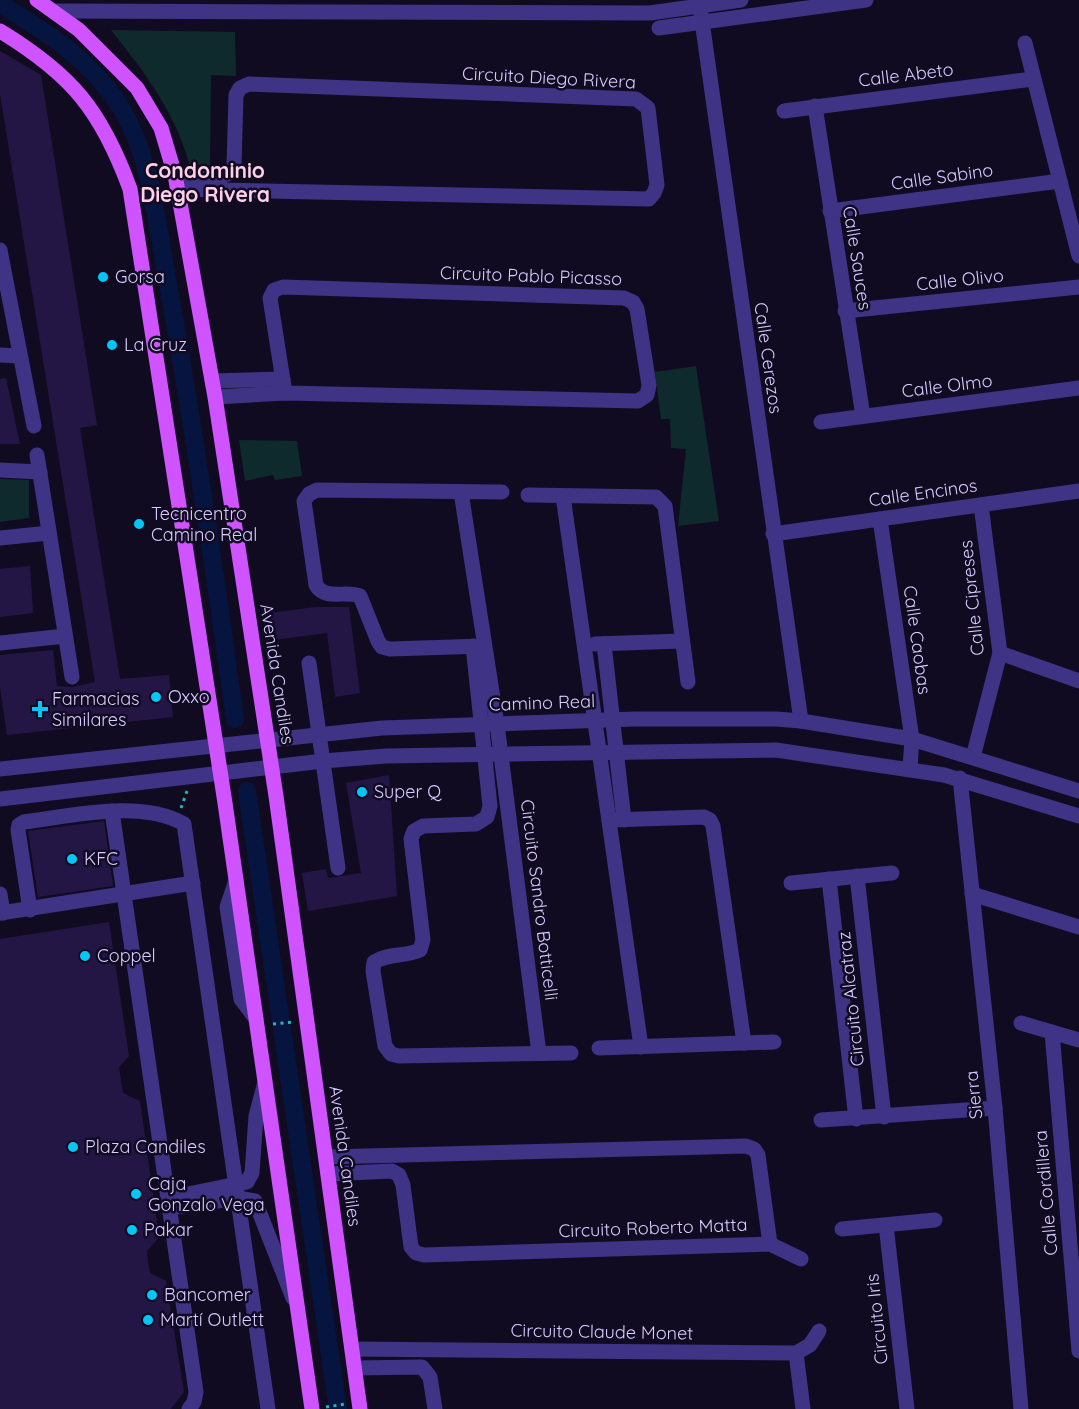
<svg xmlns="http://www.w3.org/2000/svg" width="1079" height="1409" font-family="Quicksand,sans-serif">
	<rect width="100%" height="100%" fill="#110b21"/>
	<g fill="#0e2a2c">
		<path d="M111 30 235 32 236 76 211 75 210 170 191 171C178 116 146 74 111 30Z"/>
		<path d="M696 366 719 521 678 526 686 449 671 448 670 419H661L655 372Z"/>
		<path d="M239 440 297 441 302 476 275 480 273 475 245 481Z"/>
		<path d="M0 479 29 480V518L0 522Z"/>
	</g>
	<g fill="none" stroke-linecap="round" stroke-linejoin="round">
		<g stroke="#061540" stroke-width="18">
			<path d="M0 4C46 32 90 59 120 106 152 158 157 225 168 284 194 428 215 573 235 719"/>
			<path d="M247 791 338 1409"/>
		</g>
	</g>
	<g fill="#241644">
		<path d="M0 51 41 75 97 425 80 428 120 679 169 675 173 717 7 735 0 687V655L53 650 57 686 73 687 95 682 0 94Z"/>
		<path d="M6 378 20 444H0V379Z"/>
		<path d="M30 566 33 613 0 617V569Z"/>
		<path d="M315 607H349L360 693 335 697 327 633 266 641 263 614Z"/>
		<path d="M389 775 397 896 308 911 302 873 326 869 328 878 361 873 346 783Z"/>
		<path d="M104 821 113 886 38 897 28 831Z"/>
		<path d="M109 922 129 1056 119 1067 123 1093 140 1101 159 1237 147 1251 148 1262 150 1273 166 1281 184 1392 171 1409H0V939Z"/>
	</g>
	<g fill="none" stroke-linecap="round" stroke-linejoin="round">
		<g stroke="#25b5ba" stroke-width="3" stroke-dasharray="3 4.5" stroke-linecap="butt">
			<path d="M181 808 187 791"/>
			<path d="M273 1024 293 1022"/>
			<path d="M326 1407 346 1404"/>
		</g>
		<g stroke="#3e3384" stroke-width="15">
			<path d="M699 0 801 721"/>
			<path d="M55 11 650 13 741 0"/>
			<path d="M659 28 866 0"/>
			<path d="M1025 43 1079 256"/>
			<path d="M815 106 863 416"/>
			<path d="M784 111 1033 79"/>
			<path d="M175 175 221 177 230 173 234 166 236 95 240 88 249 84 636 99 648 108 657 185 654 193 649 199 177 189"/>
			<path d="M830 211 1060 181"/>
			<path d="M0 250 34 426"/>
			<path d="M845 311 1079 287"/>
			<path d="M0 355 19 356"/>
			<path d="M212 381 283 379"/>
			<path d="M215 397 285 393 638 401 647 395 649 385 637 309 633 302 624 298 283 287 274 290 270 298 285 393"/>
			<path d="M821 422 1079 388"/>
			<path d="M37 455 72 677"/>
			<path d="M0 470 40 472"/>
			<path d="M461 492 497 724 539 1053"/>
			<path d="M528 495 656 497 665 506 688 682"/>
			<path d="M563 496 641 1047"/>
			<path d="M880 519 912 739 910 768"/>
			<path d="M773 534 1079 491"/>
			<path d="M0 538 49 533"/>
			<path d="M0 643 65 636"/>
			<path d="M595 644 682 641"/>
			<path d="M604 644 624 820"/>
			<path d="M473 646 490 806 487 817 476 824 423 826 414 831 411 839 423 940 420 950C405 957 388 953 374 962L373 971 385 1046 391 1054 399 1056 571 1053"/>
			<path d="M483 646 390 649 382 647 378 641 360 596C346 590 325 601 316 585L304 501 309 494 317 490 502 492"/>
			<path d="M1000 653 1079 681"/>
			<path d="M309 663 338 868"/>
			<path d="M973 757 1000 653 981 505"/>
			<path d="M0 769 382 728 635 719H776L801 721 912 739 1079 791"/>
			<path d="M960 778 995 1108 1021 1409"/>
			<path d="M0 799 323 761 386 756 776 750 944 775 1079 816"/>
			<path d="M112 811 196 1392 194 1402 189 1409"/>
			<path d="M609 820 704 817 710 820 713 826 744 1043"/>
			<path d="M857 876 884 1117"/>
			<path d="M829 879 856 1119"/>
			<path d="M236 880 227 907 241 999 256 1019"/>
			<path d="M791 883 892 873"/>
			<path d="M0 894 3 913"/>
			<path d="M972 894 1079 927"/>
			<path d="M30 910 18 830 19 825 24 822C72 816 141 799 184 824L268 1409"/>
			<path d="M0 913 193 883"/>
			<path d="M1021 1023 1079 1040"/>
			<path d="M1052 1032 1079 1351"/>
			<path d="M599 1048 774 1042"/>
			<path d="M821 1120 995 1108"/>
			<path d="M326 1157 746 1146 754 1149 758 1155 770 1244"/>
			<path d="M328 1174 392 1171 399 1175 403 1185 411 1247 416 1253 424 1255 770 1244 801 1259"/>
			<path d="M168 1198 247 1182 252 1173 256 1116 265 1082"/>
			<path d="M169 1208 238 1198 255 1201 293 1298"/>
			<path d="M886 1225 907 1409"/>
			<path d="M842 1229 935 1220"/>
			<path d="M352 1349 796 1353 803 1409"/>
			<path d="M796 1353 810 1345 819 1331"/>
			<path d="M355 1368 422 1367 430 1377 435 1409"/>
		</g>
		<g stroke="#cf53ff" stroke-width="15">
			<path d="M37 0 79 30 137 88 161 128 175 175 215 397 276 796 360 1409"/>
			<path d="M0 31C72 75 101 110 130 189L225 803 312 1409"/>
		</g>
	</g>
	<g fill="#00c7f7" stroke="#110b21" stroke-width="2">
		<circle cx="103" cy="277" r="6"/>
		<circle cx="112" cy="345" r="6"/>
		<circle cx="139" cy="524" r="6"/>
		<circle cx="156" cy="697" r="6"/>
		<path d="M37 700h6v6h6v6h-6v6h-6v-6h-6v-6h6z"/>
		<circle cx="362" cy="792" r="6"/>
		<circle cx="72" cy="859" r="6"/>
		<circle cx="85" cy="956" r="6"/>
		<circle cx="73" cy="1147" r="6"/>
		<circle cx="136" cy="1194" r="6"/>
		<circle cx="132" cy="1230" r="6"/>
		<circle cx="152" cy="1295" r="6"/>
		<circle cx="148" cy="1320" r="6"/>
	</g>
	<g text-anchor="middle" stroke-width="5" stroke-linejoin="round" paint-order="stroke">
		<g font-size="18" fill="#d7ccff" stroke="#110b21">
			<text transform="translate(906 75) rotate(-7)" y="6">Calle Abeto</text>
			<text transform="translate(549 78) rotate(3)" y="6">Circuito Diego Rivera</text>
			<text transform="translate(942 177) rotate(-8)" y="6">Calle Sabino</text>
			<text transform="translate(857 258) rotate(81)" y="6">Calle Sauces</text>
			<text transform="translate(531 276) rotate(2)" y="6">Circuito Pablo Picasso</text>
			<text transform="translate(960 280) rotate(-6)" y="6">Calle Olivo</text>
			<text transform="translate(768 358) rotate(82)" y="6">Calle Cerezos</text>
			<text transform="translate(947 386) rotate(-7)" y="6">Calle Olmo</text>
			<text transform="translate(923 493) rotate(-8)" y="6">Calle Encinos</text>
			<text transform="translate(972 598) rotate(-96)" y="6">Calle Cipreses</text>
			<text transform="translate(917 640) rotate(82)" y="6">Calle Caobas</text>
			<text transform="translate(277 674) rotate(81)" y="6">Avenida Candiles</text>
			<text transform="translate(542 703) rotate(-2)" y="6">Camino Real</text>
			<text transform="translate(539 900) rotate(83)" y="6">Circuito Sandro Botticelli</text>
			<text transform="translate(851 999) rotate(-96)" y="6">Circuito Alcatraz</text>
			<text transform="translate(974 1095) rotate(-96)" y="6">Sierra</text>
			<text transform="translate(345 1156) rotate(82)" y="6">Avenida Candiles</text>
			<text transform="translate(1046 1193) rotate(-95)" y="6">Calle Cordillera</text>
			<text transform="translate(653 1228) rotate(-2)" y="6">Circuito Roberto Matta</text>
			<text transform="translate(877 1319) rotate(-96)" y="6">Circuito Iris</text>
			<text transform="translate(602 1332) rotate(1)" y="6">Circuito Claude Monet</text>
		</g>
		<g font-size="18" fill="#d7ccff" stroke="#110b21" text-anchor="start">
			<text x="115" y="283">Gorsa</text>
			<text x="124" y="351">La Cruz</text>
			<text x="151" y="520">Tecnicentro<tspan x="151" dy="21">Camino Real</tspan></text>
			<text x="168" y="703">Oxxo</text>
			<text x="52" y="705">Farmacias<tspan x="52" dy="21">Similares</tspan></text>
			<text x="374" y="798">Super Q</text>
			<text x="84" y="865">KFC</text>
			<text x="97" y="962">Coppel</text>
			<text x="85" y="1153">Plaza Candiles</text>
			<text x="148" y="1190">Caja<tspan x="148" dy="21">Gonzalo Vega</tspan></text>
			<text x="144" y="1236">Pakar</text>
			<text x="164" y="1301">Bancomer</text>
			<text x="160" y="1326">Martí Outlett</text>
		</g>
		<g font-size="21" font-weight="bold" fill="#ffcee8" stroke="#110b21">
			<text x="205" y="178">Condominio<tspan x="205" dy="24">Diego Rivera</tspan></text>
		</g>
	</g>
</svg>
